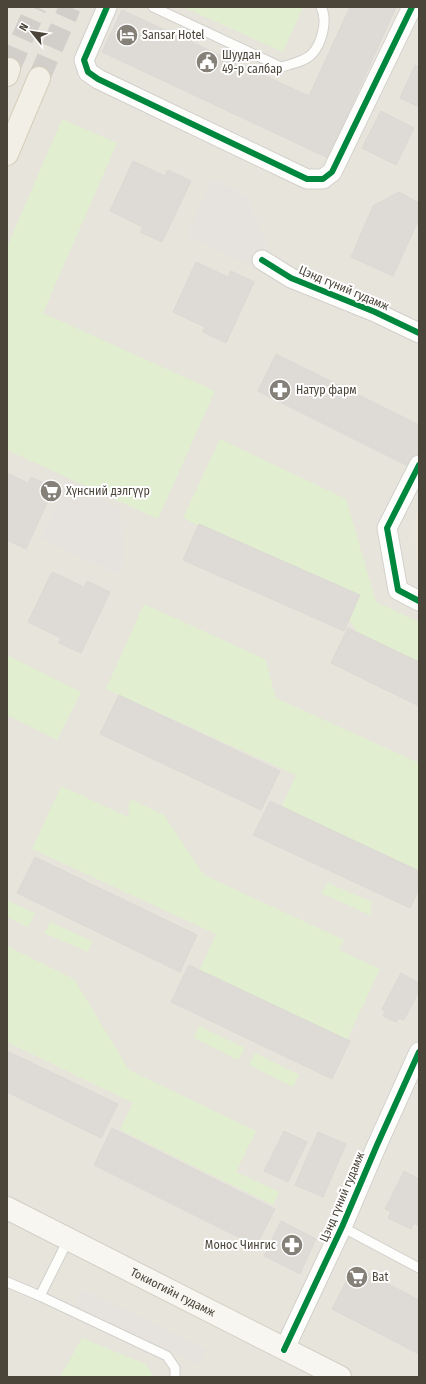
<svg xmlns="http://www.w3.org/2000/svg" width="426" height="1384" font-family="'Fira Sans Condensed',sans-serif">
	<rect width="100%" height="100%" fill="#f4f2ee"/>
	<rect fill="#e7e4dc" x="7" y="7" width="412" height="1370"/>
	<path fill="#eae5da" d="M419 507V575L412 522Z"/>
	<g fill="#e1eecf">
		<path d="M183 7H303L283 52Z"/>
		<path d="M62 119 117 143 43 313 215 391 158 519 7 450V247Z"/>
		<path d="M220 439 346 499 376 602 419 622V671L365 646 331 588 183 518Z"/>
		<path d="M144 604 265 659 276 698 419 763V879L278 815 296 775 106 689Z"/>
		<path d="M7 655 81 692 57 740 7 715Z"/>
		<path d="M61 786 128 817 130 799 164 815 204 875 344 940 339 950 380 969 342 1050 194 982 216 934 32 849Z"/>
		<path d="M328 883 372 902 370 915 321 893Z"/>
		<path d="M8 901 35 913 28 927 7 917Z"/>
		<path d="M50 922 92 941 88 952 44 933Z"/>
		<path d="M7 946 74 979 129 1070 256 1131 236 1172 279 1192 273 1205 120 1130 133 1103 7 1042Z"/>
		<path d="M199 1026 245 1048 238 1060 194 1038Z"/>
		<path d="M255 1053 299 1075 293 1087 249 1065Z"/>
		<path d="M82 1338 145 1364 151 1371 152 1377H60Z"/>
	</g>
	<g fill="#e6e3df">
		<path d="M213 179 247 196 270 254 262 271 187 235Z"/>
		<path d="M67 482 119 508 124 557 121 568 117 574 41 538Z"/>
		<path d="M83 1290 206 1349 199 1364 75 1306Z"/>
	</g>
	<g fill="#dedbd6" stroke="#dcd9d4">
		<path d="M350 7H396L328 158 102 52 122 10 309 96Z"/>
		<path d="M415 65 419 67V107L400 98Z"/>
		<path d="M381 111 414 128 396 165 362 148Z"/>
		<path d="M133 161 165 176 168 170 191 181 162 242 140 232 143 227 110 211Z"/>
		<path d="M399 192 419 203V219L393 276 351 257 373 206Z"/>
		<path d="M196 262 228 277 231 271 254 282 226 343 203 332 205 327 173 312Z"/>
		<path d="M276 354 419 425V460L414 469 258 391Z"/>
		<path d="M7 473 28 483 31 477 54 488 26 549 7 540Z"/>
		<path d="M199 524 360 595 344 631 183 560Z"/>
		<path d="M52 572 84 587 87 581 110 592 81 653 59 643 61 638 28 622Z"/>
		<path d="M348 628 419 662V706L331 663Z"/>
		<path d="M119 695 280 771 261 810 100 734Z"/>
		<path d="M270 801 419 871V889L410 908 253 835Z"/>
		<path d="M35 857 197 935 180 972 17 893Z"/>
		<path d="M189 965 350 1041 332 1079 171 1002Z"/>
		<path d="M401 973 419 983V991L404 1020 399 1018 396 1022 383 1016 385 1011 382 1009Z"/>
		<path d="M7 1051 118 1104 101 1138 7 1092Z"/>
		<path d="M112 1128 275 1209 256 1246 94 1165Z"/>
		<path d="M284 1131 307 1142 288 1182 264 1171Z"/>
		<path d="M318 1132 346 1144 323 1197 295 1185Z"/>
		<path d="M404 1171 419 1179V1226L414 1223 411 1229 388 1218 391 1212 385 1209Z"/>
		<path d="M281 1221 316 1239 300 1274 264 1256Z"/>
		<path d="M354 1266 419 1300V1354L332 1309Z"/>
	</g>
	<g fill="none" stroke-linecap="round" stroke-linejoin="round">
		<g stroke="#d2cfca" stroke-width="22" stroke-dasharray="22 11" stroke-linecap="butt">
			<path d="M9 69 36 7"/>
			<path d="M39 78 70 7"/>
		</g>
		<g stroke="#d2d0cb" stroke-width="11">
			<g id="service">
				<path d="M153 7 281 67C291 64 304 62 312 54 322 43 328 20 321 7"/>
				<path d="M342 1227 419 1268"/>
				<path d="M68 1240 40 1296 167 1356 175 1368V1377"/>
				<path d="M7 1282 40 1296"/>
			</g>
		</g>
		<g stroke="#d2d0cb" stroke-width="21">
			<g id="minor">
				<path d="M107 7 84 60 88 72 98 79 307 179H323L332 172 412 7"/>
				<path d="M262 260 291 278 375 312 419 333"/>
				<path d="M419 465 387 528 398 590 419 601"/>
				<path d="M284 1350 342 1227 377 1145 419 1052"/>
			</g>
		</g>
		<g stroke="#d3cfc5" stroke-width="24">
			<g id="secondary">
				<path id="s1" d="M7 1208 340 1377"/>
			</g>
		</g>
		<g stroke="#d6cebb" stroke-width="24">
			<g id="primary">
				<path d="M7 75 9 69"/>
				<path d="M7 154 39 78"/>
			</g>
		</g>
		<use href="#service" stroke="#fdfdfc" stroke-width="9"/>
		<use href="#minor" stroke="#fdfdfc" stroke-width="19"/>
		<use href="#secondary" stroke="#f7f6f1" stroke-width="22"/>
		<use href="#primary" stroke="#f2efe6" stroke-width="22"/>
		<g stroke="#fff" stroke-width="8">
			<g id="cycleway">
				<path d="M107 7 84 60 88 72 98 79 307 179H323L332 172 412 7"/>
				<path d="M262 260 291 278 375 312 419 333"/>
				<path d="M419 465 387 528 398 590 419 601"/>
				<path d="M284 1350 342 1227 377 1145 419 1052"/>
			</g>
		</g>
		<use href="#cycleway" stroke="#00873e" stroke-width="6"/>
	</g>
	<defs>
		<g id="hotel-disc" transform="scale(1.15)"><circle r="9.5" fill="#868178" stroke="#fff"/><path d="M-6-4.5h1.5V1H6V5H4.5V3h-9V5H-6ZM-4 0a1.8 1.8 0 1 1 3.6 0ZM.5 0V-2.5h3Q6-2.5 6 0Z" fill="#fff"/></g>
		<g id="civic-disc" transform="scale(1.15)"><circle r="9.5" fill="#868178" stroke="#fff"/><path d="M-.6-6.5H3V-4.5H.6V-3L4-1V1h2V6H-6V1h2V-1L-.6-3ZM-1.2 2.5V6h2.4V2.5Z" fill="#fff"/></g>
		<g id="pharmacy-disc" transform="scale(1.15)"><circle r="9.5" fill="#868178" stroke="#fff"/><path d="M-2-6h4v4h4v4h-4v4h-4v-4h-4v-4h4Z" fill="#fff"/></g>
		<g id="supermarket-disc" transform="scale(1.15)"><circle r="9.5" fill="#868178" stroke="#fff"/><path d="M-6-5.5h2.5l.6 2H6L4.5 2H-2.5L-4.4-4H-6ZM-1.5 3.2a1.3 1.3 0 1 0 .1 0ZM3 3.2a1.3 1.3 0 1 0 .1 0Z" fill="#fff"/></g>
	</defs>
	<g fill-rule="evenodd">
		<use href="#hotel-disc" x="127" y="35"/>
		<use href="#civic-disc" x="207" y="62"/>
		<use href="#pharmacy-disc" x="280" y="390"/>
		<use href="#supermarket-disc" x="51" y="491"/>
		<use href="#pharmacy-disc" x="292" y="1245"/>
		<use href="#supermarket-disc" x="357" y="1277"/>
	</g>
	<g text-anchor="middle" stroke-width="4" stroke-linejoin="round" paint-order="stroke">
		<g font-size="12" fill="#4b4439" stroke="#fff" text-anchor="start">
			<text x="142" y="39">Sansar Hotel</text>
			<text x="222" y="59">Шуудан<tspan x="222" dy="14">49-р салбар</tspan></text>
			<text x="296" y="394">Натур фарм</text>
			<text x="66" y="495">Хүнсний дэлгүүр</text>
			<text x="276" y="1249" text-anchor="end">Монос Чингис</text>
			<text x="372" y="1281">Bat</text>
		</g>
		<g font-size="12" fill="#4b4439" stroke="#fff">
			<text transform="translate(344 288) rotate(23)" y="4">Цэнд гүний гудамж</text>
			<text transform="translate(342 1197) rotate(-67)" y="4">Цэнд гүний гудамж</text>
			<text dy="4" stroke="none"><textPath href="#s1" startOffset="186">Токиогийн гудамж</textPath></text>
		</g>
	</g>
	<rect width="426" height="1384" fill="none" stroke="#4b4439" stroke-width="16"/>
	<g transform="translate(32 32) rotate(300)" stroke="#ffffff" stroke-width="3" paint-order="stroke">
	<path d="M0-3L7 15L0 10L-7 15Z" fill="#4b4439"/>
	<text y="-6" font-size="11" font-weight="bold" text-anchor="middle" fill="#4b4439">N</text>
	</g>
</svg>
